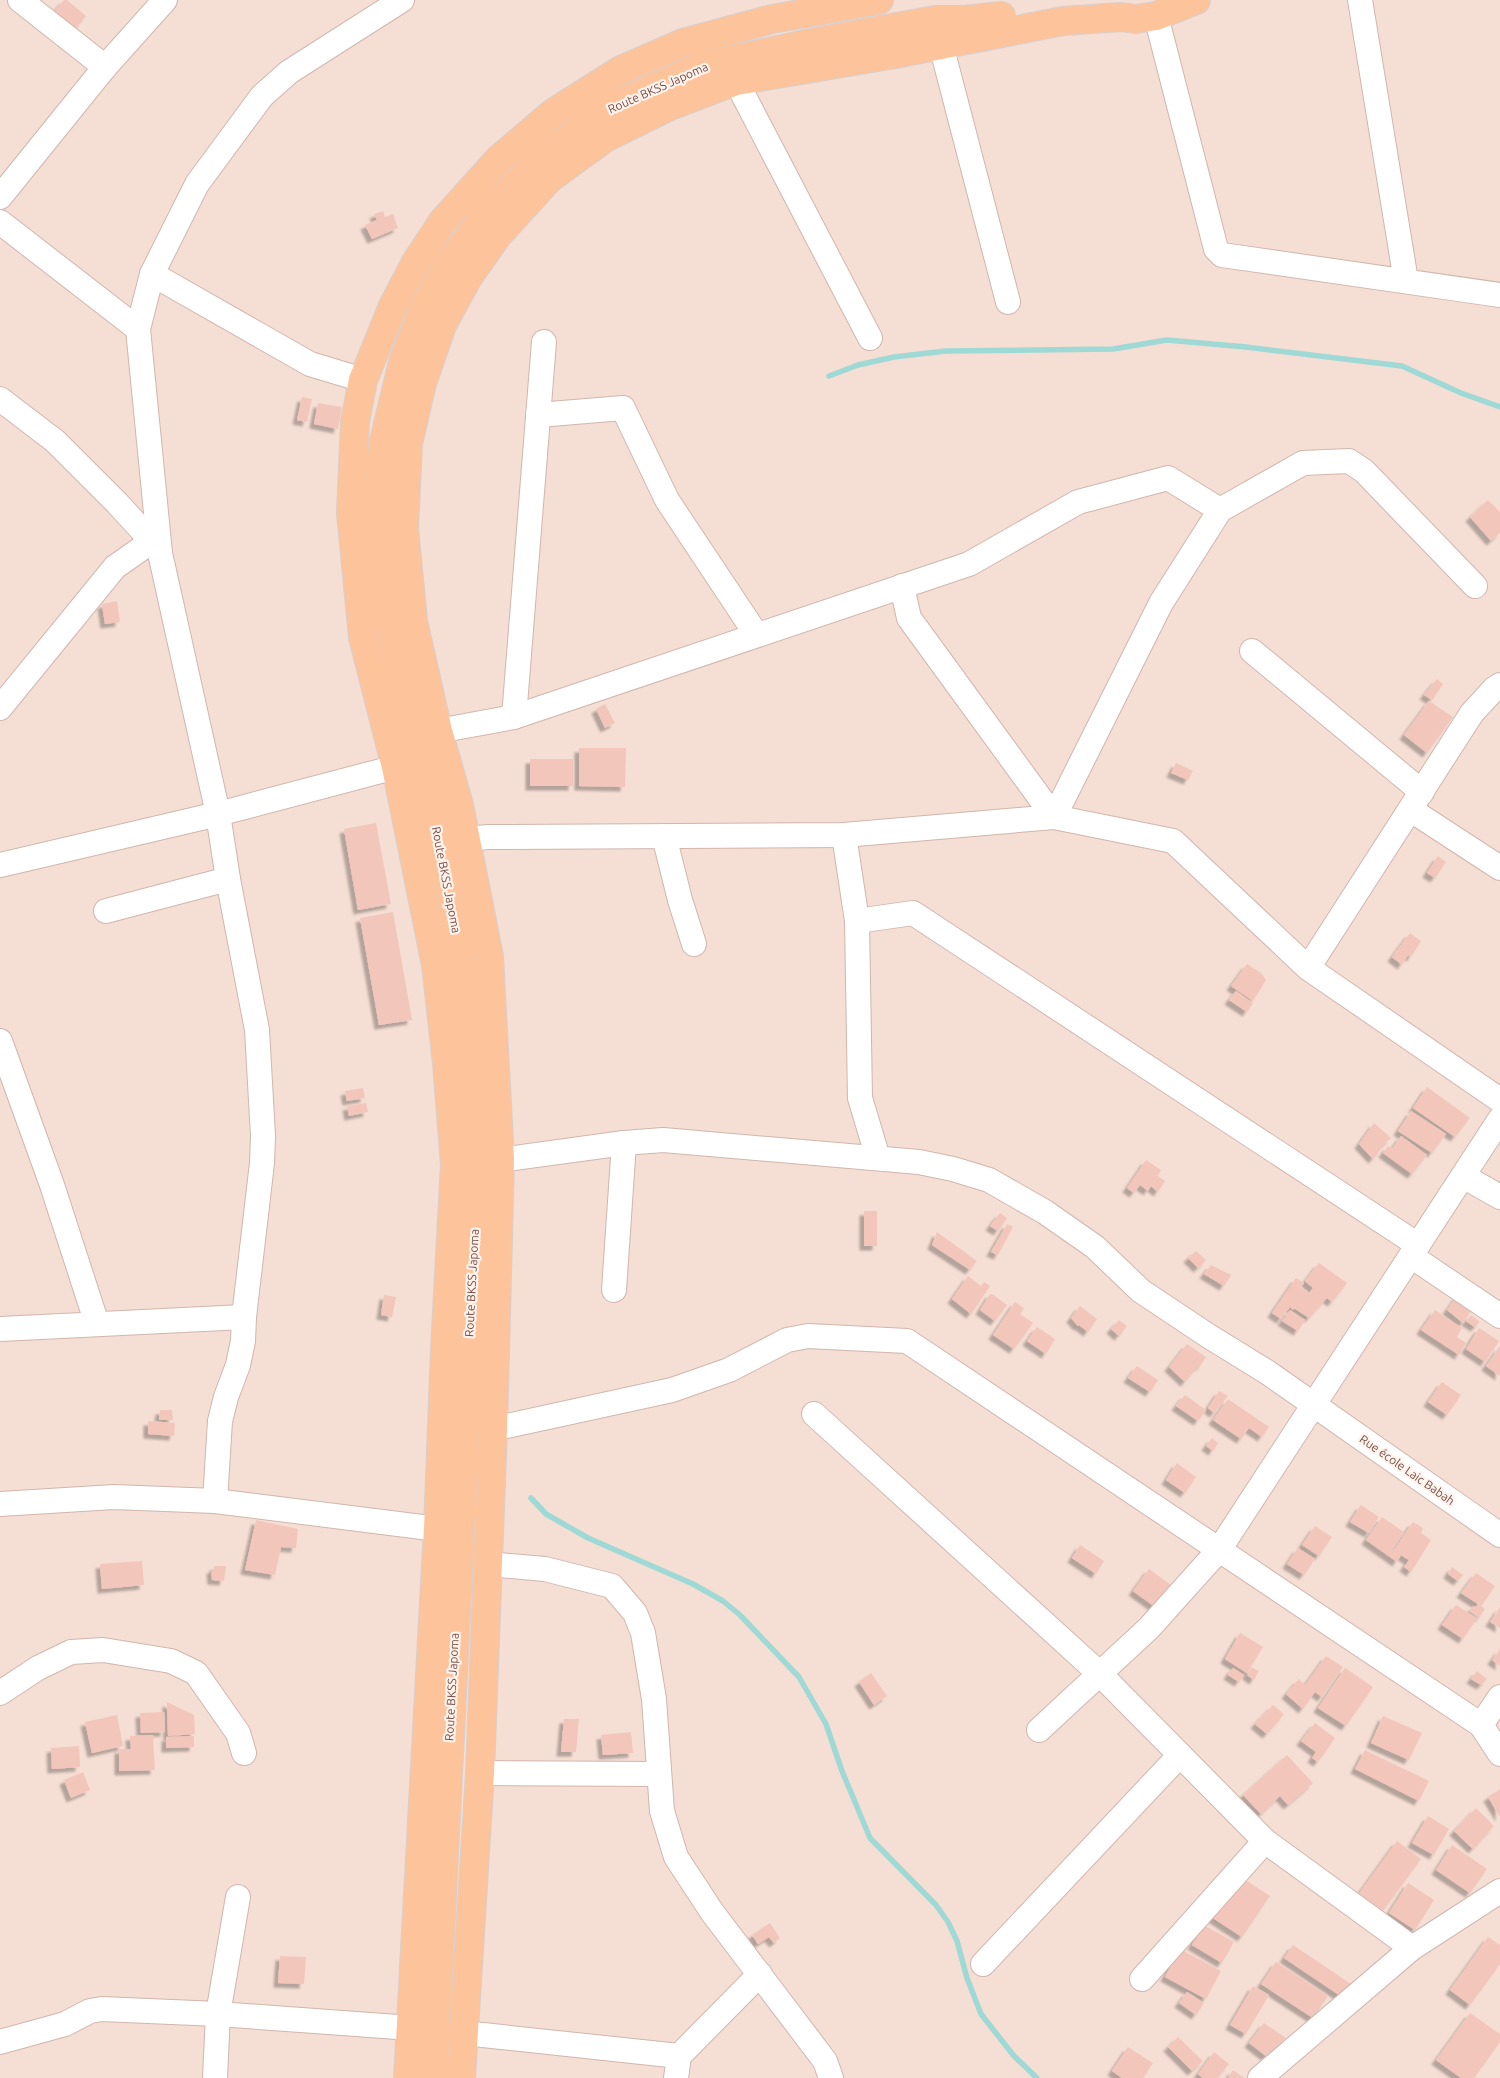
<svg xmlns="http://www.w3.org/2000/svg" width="1500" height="2078" font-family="Ubuntu,sans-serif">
	<defs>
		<filter id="shadow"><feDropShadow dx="-4.5" dy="4.5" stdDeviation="1" flood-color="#0004"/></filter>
	</defs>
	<rect width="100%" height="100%" fill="#fdeee5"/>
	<rect fill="#f5ded3" x="0" y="0" width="1500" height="2078"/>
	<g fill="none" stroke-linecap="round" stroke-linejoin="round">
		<g stroke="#9ed9d6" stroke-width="5.5">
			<path d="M829 376 858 365 894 357 946 351 1113 349 1167 340 1246 347 1402 366 1461 393 1500 407"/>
			<path d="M531 1498 546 1514 588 1538 693 1584 723 1601 740 1615 799 1677 826 1724 842 1771 870 1838 936 1905 948 1922 957 1941 967 1978 981 2014 1014 2056 1037 2078"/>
		</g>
	</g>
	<g fill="#f3c6bc" filter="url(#shadow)">
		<path d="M64 0H67L86 16 72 33 51 15Z"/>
		<path d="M383 211 385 217 393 214 398 228 372 239 365 225 377 220 374 214Z"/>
		<path d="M302 397 312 399 307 422 297 420Z"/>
		<path d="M318 403 342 407 338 429 314 424Z"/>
		<path d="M1488 500 1500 512V533L1491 541 1470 517Z"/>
		<path d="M117 601 120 622 105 624 102 604Z"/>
		<path d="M1437 679 1443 684 1432 700 1424 695Z"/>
		<path d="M1429 701 1453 717 1427 753 1404 735Z"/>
		<path d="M605 704 615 723 605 728 596 709Z"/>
		<path d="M579 748H626L625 787 579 786Z"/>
		<rect x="530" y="759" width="43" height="27"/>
		<path d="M1176 763 1193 771 1188 780 1171 773Z"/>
		<path d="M376 823 391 904 358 910 344 829Z"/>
		<path d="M1438 856 1446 862 1435 878 1427 873Z"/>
		<path d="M393 912 412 1020 379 1025 360 918Z"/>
		<path d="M1410 933 1421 941 1411 957 1408 955 1402 965 1392 957Z"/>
		<path d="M1247 964 1261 973 1266 980 1253 1001 1231 986Z"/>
		<path d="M1236 991 1253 1003 1247 1012 1229 1000Z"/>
		<path d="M1427 1087 1470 1118 1455 1137 1413 1108Z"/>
		<path d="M363 1088 365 1098 347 1101 345 1091Z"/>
		<path d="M366 1103 368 1112 349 1116 347 1106Z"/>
		<path d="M1411 1111 1446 1134 1432 1153 1398 1131Z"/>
		<path d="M1374 1123 1391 1138 1381 1147 1382 1148 1373 1159 1359 1144Z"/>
		<path d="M1401 1136 1427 1155 1412 1174 1383 1153 1388 1146 1392 1149Z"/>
		<path d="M1146 1160 1161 1170 1158 1176 1165 1181 1158 1192 1151 1186 1148 1191 1140 1185 1134 1193 1127 1188Z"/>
		<rect x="864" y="1211" width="13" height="35"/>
		<path d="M1000 1213 1007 1218 998 1231 990 1226Z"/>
		<path d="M1007 1224 1013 1227 998 1255 991 1252Z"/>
		<path d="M937 1232 977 1261 970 1270 932 1245Z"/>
		<path d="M1196 1251 1206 1260 1198 1268 1188 1258Z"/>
		<path d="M1319 1263 1347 1283 1332 1302 1327 1298 1309 1318 1294 1308 1293 1310 1290 1307 1281 1319 1272 1313 1296 1278 1304 1283 1301 1287 1309 1293 1313 1288 1305 1281Z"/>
		<path d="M1211 1265 1231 1275 1224 1286 1204 1274Z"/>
		<path d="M968 1276 981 1286 984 1282 990 1286 971 1314 952 1299Z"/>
		<path d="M990 1294H992L1007 1305 995 1321 980 1310Z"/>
		<path d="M384 1295 396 1297 392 1317 381 1315Z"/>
		<path d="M1458 1295 1474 1307 1463 1323 1447 1310Z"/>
		<path d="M1015 1302 1024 1308 1020 1314 1033 1323 1014 1349 993 1335Z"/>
		<path d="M1080 1306 1097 1319 1088 1332 1079 1325 1078 1326 1071 1318Z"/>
		<path d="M1290 1310 1305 1320 1298 1331 1282 1321Z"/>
		<path d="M1435 1310 1462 1328 1457 1337 1466 1343 1459 1355 1421 1330Z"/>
		<path d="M1471 1315 1480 1322 1475 1327 1466 1321Z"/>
		<path d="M1119 1320 1127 1326 1119 1336 1111 1329Z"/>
		<path d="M1037 1327 1055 1339 1046 1354 1027 1341Z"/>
		<path d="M1479 1328 1499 1341 1485 1362 1466 1349Z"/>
		<path d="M1187 1344 1206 1357 1200 1366H1198L1185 1382 1169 1367Z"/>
		<path d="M1500 1346V1376L1486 1366Z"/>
		<path d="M1137 1366 1158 1380 1150 1392 1128 1378Z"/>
		<path d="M1442 1382 1461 1395 1447 1415 1428 1402Z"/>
		<path d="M1219 1391 1228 1396 1214 1413 1208 1408Z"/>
		<path d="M1185 1395 1206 1410 1198 1421 1176 1406Z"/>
		<path d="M1228 1399 1269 1427 1262 1437 1249 1428 1241 1439 1213 1420Z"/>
		<path d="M160 1410H172L173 1420H159Z"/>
		<path d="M148 1421 175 1423 174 1436 148 1434Z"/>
		<path d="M1212 1438 1218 1443 1213 1451 1206 1446Z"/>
		<path d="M1177 1463 1196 1477 1185 1493 1166 1480Z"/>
		<path d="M1361 1505 1379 1517 1369 1533 1350 1522Z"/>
		<path d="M1382 1517 1404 1532 1392 1550 1393 1551 1413 1522 1423 1528 1421 1533 1431 1540 1411 1572 1404 1567 1409 1560 1401 1555 1397 1562 1366 1540Z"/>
		<path d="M256 1520 298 1529 296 1548 281 1547 275 1575 245 1570Z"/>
		<path d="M1315 1526 1332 1537 1319 1556 1302 1545Z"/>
		<path d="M1080 1545 1104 1561 1096 1574 1072 1558Z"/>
		<path d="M1298 1548 1315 1559 1304 1575 1287 1564Z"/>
		<path d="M142 1561 144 1585 102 1589 100 1564Z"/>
		<path d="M214 1566H226L224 1581 212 1580 211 1569H214Z"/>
		<path d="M1452 1567 1463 1575 1458 1581 1448 1574Z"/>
		<path d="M1149 1569 1171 1585 1155 1607 1133 1591Z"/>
		<path d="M1476 1573 1495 1586 1481 1606 1485 1609 1479 1618 1469 1611 1473 1606 1476 1607 1478 1604 1461 1593Z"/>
		<path d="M1456 1605 1477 1618 1463 1639 1442 1625Z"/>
		<path d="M1500 1607V1628L1490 1622Z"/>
		<path d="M1240 1633 1263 1647 1247 1673 1225 1659Z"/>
		<path d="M1500 1649V1666L1492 1660Z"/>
		<path d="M1326 1656 1343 1667 1322 1697 1315 1692 1303 1709 1286 1694 1299 1679 1305 1685Z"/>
		<path d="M1251 1667 1259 1671 1254 1680 1247 1675Z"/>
		<path d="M1233 1668 1244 1675 1239 1682 1228 1675Z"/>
		<path d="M1345 1668 1373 1687 1346 1726 1318 1708Z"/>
		<path d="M1477 1671 1487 1679 1481 1685 1471 1679Z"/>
		<path d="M871 1673 887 1696 874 1705 859 1682Z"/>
		<path d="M167 1702 194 1715 195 1734 168 1736Z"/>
		<path d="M1273 1705 1284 1714 1267 1734 1255 1724Z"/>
		<path d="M164 1712 165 1732 141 1733 140 1713Z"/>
		<path d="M117 1715 123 1746 92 1753 85 1722Z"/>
		<path d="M1383 1716 1422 1733 1409 1760 1371 1743Z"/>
		<path d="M564 1719H579L576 1752H561Z"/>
		<path d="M1315 1723 1335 1738 1318 1762 1312 1758 1316 1752 1301 1741Z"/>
		<path d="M631 1732 633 1753 603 1755 601 1735Z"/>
		<path d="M153 1735 155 1770 119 1771V1749H131L130 1736Z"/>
		<path d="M194 1736V1747L166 1748V1737Z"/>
		<path d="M79 1746 80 1767 52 1769 51 1748Z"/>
		<path d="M1365 1750 1429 1781 1419 1801 1355 1769Z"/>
		<path d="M1287 1755 1313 1783 1288 1805 1280 1796 1261 1814 1243 1795Z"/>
		<path d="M83 1772 90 1790 71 1798 64 1780Z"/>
		<path d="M1500 1789V1817L1488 1797Z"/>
		<path d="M1476 1808 1494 1826 1473 1849 1454 1831Z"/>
		<path d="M1428 1816 1449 1829 1434 1855 1412 1843Z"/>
		<path d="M1397 1841 1421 1859 1382 1912 1358 1895Z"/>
		<path d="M1452 1845 1487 1869 1470 1893 1436 1870Z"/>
		<path d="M1241 1877 1270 1896 1242 1937 1213 1918Z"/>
		<path d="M1408 1883 1434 1900 1415 1930 1389 1913Z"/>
		<path d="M770 1923 780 1938 774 1943 769 1937 758 1944 752 1935Z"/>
		<path d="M1204 1925 1234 1942 1222 1963 1192 1945Z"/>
		<path d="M1488 1937 1500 1945V1964L1470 2005 1450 1990Z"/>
		<path d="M1293 1945 1351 1984 1342 1997 1284 1958Z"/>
		<path d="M1180 1949 1221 1971 1206 1999 1165 1977Z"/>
		<path d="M280 1956 306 1957 304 1984 278 1983Z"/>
		<path d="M1276 1962 1328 1996 1313 2018 1261 1984Z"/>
		<path d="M1253 1986 1269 1995 1246 2034 1230 2025Z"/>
		<path d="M1187 1992 1204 2003 1196 2015 1179 2003Z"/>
		<path d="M1470 2013 1500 2034V2042L1474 2078H1461L1436 2060Z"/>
		<path d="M1264 2023 1286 2038 1266 2056 1249 2043Z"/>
		<path d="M1178 2037 1203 2061 1192 2071 1168 2047Z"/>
		<path d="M1128 2047 1153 2063 1143 2078H1122L1112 2071Z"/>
		<path d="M1214 2052 1229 2064 1217 2078H1203L1198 2074Z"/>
		<path d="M1233 2070 1244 2078H1228Z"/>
	</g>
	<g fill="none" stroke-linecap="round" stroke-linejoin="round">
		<g stroke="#d1b6ad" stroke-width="26">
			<g id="minor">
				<path d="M20 0 105 67"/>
				<path d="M1360 0 1406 281"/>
				<path d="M1156 16 1216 249 1222 255 1500 295"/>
				<path d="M941 45 1008 302"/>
				<path d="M736 81 870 338"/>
				<path d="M0 197 105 67 165 0"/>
				<path d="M0 222 138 329"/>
				<path d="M152 274 310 364 363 380"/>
				<path d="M0 399 55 441 117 503 152 541 160 553"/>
				<path d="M538 415 623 408 667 500 756 634"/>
				<path d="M902 586 909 618 1054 817 1161 603 1220 510 1303 463 1349 461 1364 471 1475 586"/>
				<path d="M1252 651 1422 792"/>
				<path d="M0 708 115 567 152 541"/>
				<path d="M514 717 544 342"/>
				<path d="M438 731 514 717 969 564 1078 502 1168 478 1220 510"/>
				<path d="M1411 810 1500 868"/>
				<path d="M844 835 857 921 860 1098 878 1158"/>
				<path d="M664 836 680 900 694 944"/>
				<path d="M466 839 488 837 844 835 1054 817 1173 841 1308 968 1500 1100"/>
				<path d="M0 865 218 814 396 767"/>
				<path d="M106 911 228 879"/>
				<path d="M857 921 913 913 1418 1245"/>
				<path d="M1308 968 1472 713 1494 689 1500 685"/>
				<path d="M0 1041 52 1185 97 1324"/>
				<path d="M500 1160 624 1143 663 1140 919 1162 953 1169 989 1180 1045 1212 1095 1247 1141 1291 1207 1335 1267 1372 1500 1535"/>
				<path d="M1463 1176 1500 1197"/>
				<path d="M1411 1256 1500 1316"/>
				<path d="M614 1290 624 1143"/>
				<path d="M0 1329 244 1317"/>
				<path d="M814 1414 1100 1674 1265 1841 1412 1948"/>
				<path d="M493 1429 672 1390 729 1370 787 1340 808 1336 907 1341 1481 1725 1500 1754"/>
				<path d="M215 1501 220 1421 226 1397 238 1365 243 1341 244 1317 262 1163 263 1136 257 1030 228 879 218 814 160 553 138 329 152 274 197 184 262 96 289 72 402 0"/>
				<path d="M0 1504 114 1497 215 1501 438 1529"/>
				<path d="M488 1564 545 1569 612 1586 635 1613 643 1633 654 1699 662 1811 676 1857 712 1912 825 2061 831 2078"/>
				<path d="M0 1693 38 1668 71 1652 103 1650 171 1661 196 1673 238 1733 244 1753"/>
				<path d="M1481 1725 1500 1697"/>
				<path d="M1039 1730 1149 1628 1219 1550 1500 1119"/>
				<path d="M480 1773 659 1774"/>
				<path d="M983 1964 1180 1755"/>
				<path d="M1142 1979 1265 1841"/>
				<path d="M464 2033 679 2056"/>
				<path d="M0 2042 65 2024 90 2011 102 2009 218 2014 411 2028"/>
				<path d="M215 2078 218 2014 238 1897"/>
				<path d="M676 2078 679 2056 760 1974"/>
				<path d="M1260 2078 1412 1948 1500 1891"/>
			</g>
		</g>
		<g stroke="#d9cecc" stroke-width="30">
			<g id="major">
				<path d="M408 2078 438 1529 445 1349 455 1164 447 1063 436 965 396 767 363 637 351 513 355 422 363 380 393 306 416 262 443 221 498 160 553 113 621 70 683 43 772 19 879 0"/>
				<path d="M433 2078 478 1168 476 1085 467 1002 452 901 387 613 377 523 383 445 403 362 423 310 446 267 488 211 539 160 608 108 702 66 815 42 935 20H965L1001 16"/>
				<path d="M461 2078 480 1773 493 1429 500 1160 489 957 459 805 438 731 413 621 404 528 408 443 422 383 442 325 467 279 497 236 549 179 605 138 670 106 736 81 895 54 1063 21 1121 17 1136 19 1156 16 1196 0"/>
			</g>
		</g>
		<use href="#minor" stroke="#fff" stroke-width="24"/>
		<use href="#major" stroke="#fdc49c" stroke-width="28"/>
	</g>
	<g text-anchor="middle" stroke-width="4.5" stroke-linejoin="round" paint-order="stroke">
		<g font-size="12" fill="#774f49" stroke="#fff3ec">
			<text transform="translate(658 88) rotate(-24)" y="4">Route BKSS Japoma</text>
			<text transform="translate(446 880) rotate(79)" y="4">Route BKSS Japoma</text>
			<text transform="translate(472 1283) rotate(-87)" y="4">Route BKSS Japoma</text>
			<text transform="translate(1407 1470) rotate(35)" y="4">Rue école Laic Babah</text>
			<text transform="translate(452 1687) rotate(-87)" y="4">Route BKSS Japoma</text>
		</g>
	</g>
</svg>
